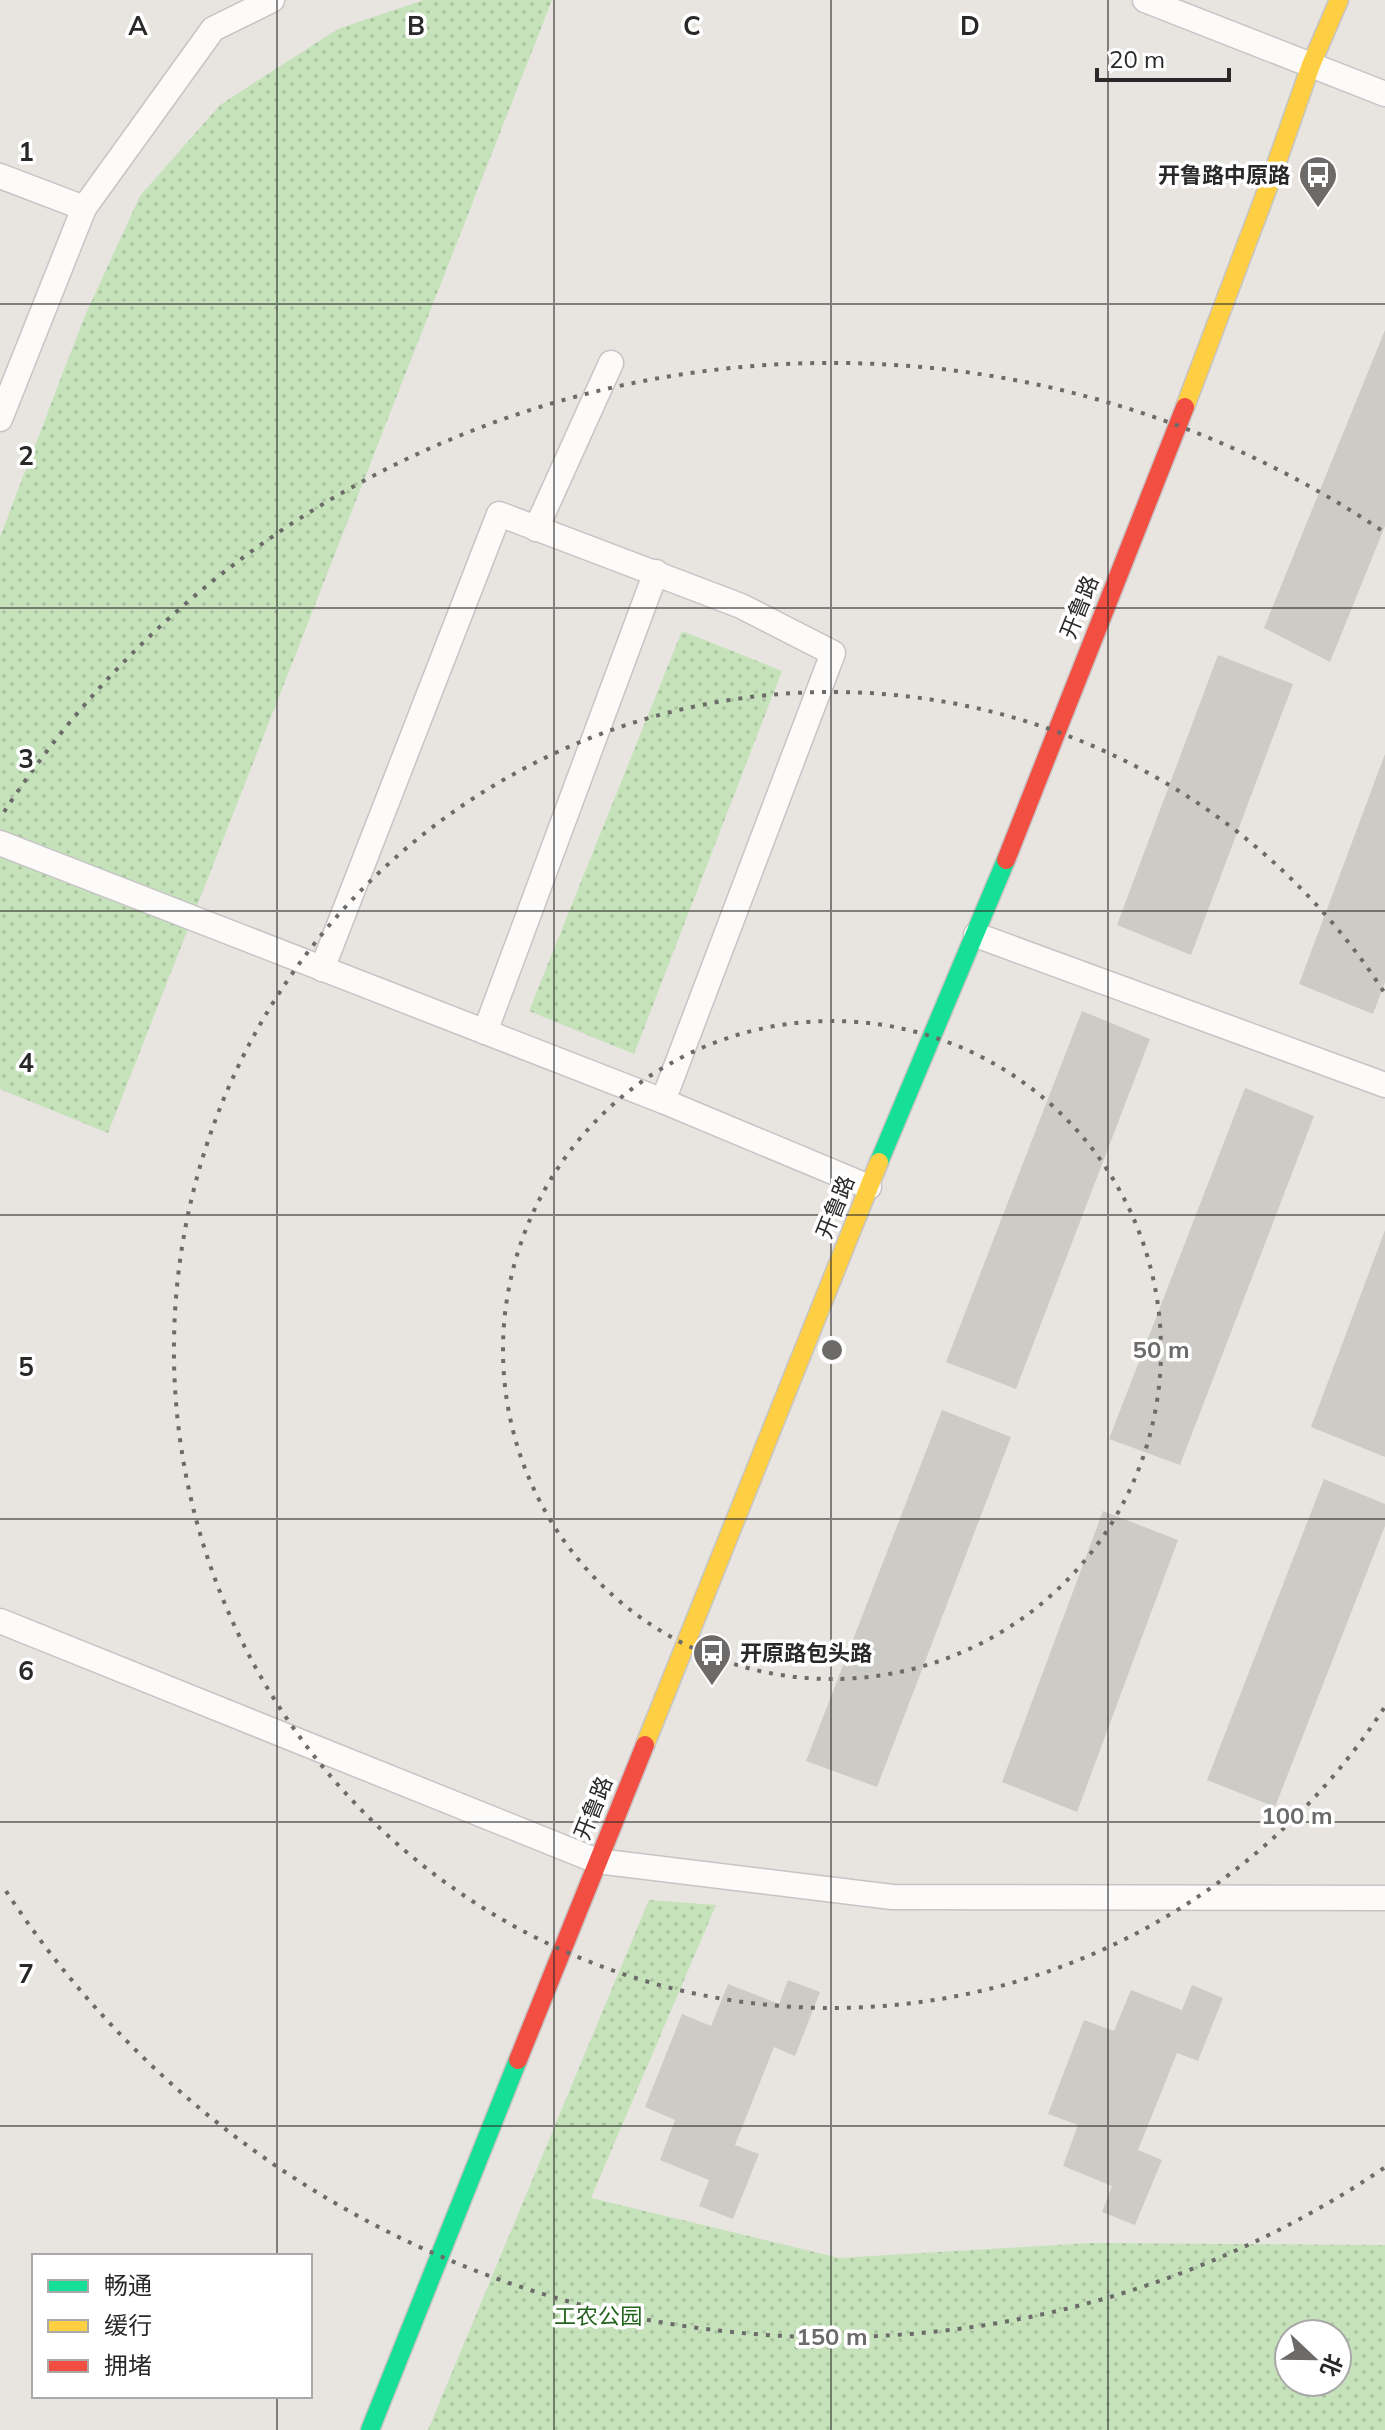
<svg xmlns="http://www.w3.org/2000/svg" width="1385" height="2430" font-family="Mulish,'Noto Sans SC',sans-serif">
	<defs>
		<pattern id="park-dots" width="8" height="8" patternUnits="userSpaceOnUse" patternTransform="scale(2)"><rect width="8" height="8" fill="#c5e2ba"/><path d="M2 2h.1M6 6h.1" fill="none" stroke="#a9c2a0" stroke-width="1.8" stroke-linecap="round"/></pattern>
	</defs>
	<rect width="100%" height="100%" fill="#e8e5e0"/>
	<g fill="url(#park-dots)" fill-rule="evenodd">
		<path d="M424 0H552L108 1133 0 1089V537L84 318 140 196 220 105 338 29Z"/>
		<path d="M682 631 782 671 634 1054 529 1011Z"/>
		<path d="M649 1900 716 1905 591 2198 839 2258 1091 2243 1385 2245V2430H428ZM1337 2334V2382H1289V2334Z"/>
	</g>
	<g fill="#cdcbc6">
		<path d="M1385 330V526L1330 662 1264 628Z"/>
		<path d="M1218 655 1293 684 1191 955 1117 925Z"/>
		<path d="M1385 754V982L1373 1014 1299 984Z"/>
		<path d="M1082 1011 1150 1039 1016 1389 946 1362Z"/>
		<path d="M1245 1088 1314 1116 1180 1465 1109 1439Z"/>
		<path d="M1385 1230V1457L1311 1427Z"/>
		<path d="M942 1410 1011 1437 877 1787 806 1761Z"/>
		<path d="M1324 1479 1385 1504V1526L1275 1807 1207 1780Z"/>
		<path d="M1103 1511 1178 1540 1077 1812 1002 1782Z"/>
		<path d="M788 1980 820 1992 795 2056 774 2047 735 2145 759 2154 733 2219 699 2206 709 2180 660 2160 675 2120 645 2107 682 2014 711 2026 728 1984 779 2004Z"/>
		<path d="M1192 1985 1223 1998 1198 2061 1177 2053 1138 2150 1162 2160 1135 2225 1102 2212 1112 2186 1063 2166 1078 2125 1048 2114 1084 2020 1114 2031 1131 1990 1182 2010Z"/>
	</g>
	<g fill="none" stroke-linecap="round" stroke-linejoin="round">
		<g stroke="#c6c4c5" stroke-width="27">
			<g id="lane">
				<path d="M1145 0 1385 94"/>
				<path d="M0 176 84 208"/>
				<path d="M0 419 84 208 213 29 272 0"/>
				<path d="M536 529 611 363"/>
				<path d="M0 843 663 1101 869 1187"/>
				<path d="M976 935 1385 1085"/>
				<path d="M322 969 499 514 741 606 833 653 663 1101"/>
				<path d="M485 1032 656 572"/>
				<path d="M0 1621 597 1861 892 1897 1385 1898"/>
			</g>
		</g>
		<g stroke="#c6c4c5" stroke-width="21">
			<g id="fast">
				<path d="M879 1162 1006 860"/>
				<path d="M370 2430 518 2060"/>
			</g>
		</g>
		<g stroke="#c6c4c5" stroke-width="21">
			<g id="slow">
				<path d="M1185 407 1270 182 1311 65 1339 0"/>
				<path d="M645 1745 879 1162"/>
			</g>
		</g>
		<g stroke="#c6c4c5" stroke-width="21">
			<g id="jam">
				<path d="M1006 860 1185 407"/>
				<path d="M518 2060 645 1745"/>
			</g>
		</g>
		<use href="#lane" stroke="#fcfbfa" stroke-width="24"/>
		<use href="#fast" stroke="#16e098" stroke-width="18"/>
		<use href="#slow" stroke="#ffcf43" stroke-width="18"/>
		<use href="#jam" stroke="#f24e42" stroke-width="18"/>
	</g>
	<path fill="none" stroke="#292929" stroke-width="2" stroke-opacity="0.55" d="M277 0V2256M554 0V2430M831 0V2430M1108 0V2430M0 304H1385M0 608H1385M0 911H1385M0 1215H1385M0 1519H1385M0 1822H1385M0 2126H1385M277 2396V2430"/>
	<g fill="none" stroke="#6c6b69" stroke-width="4" stroke-dasharray="4 8">
		<circle cx="832" cy="1350" r="329"/>
		<path d="M1384 1708A658 658 0 1 1 1384 992"/>
		<path d="M1384 2168A987 987 0 0 1 4 1888M4 812A987 987 0 0 1 1384 532"/>
	</g>
	<defs>
		<g id="bus-pin" transform="scale(2)"><path d="M0 17L-7.5 6A9.5 9.5 0 1 1 7.5 6Z" fill="#6c6b69" stroke="#fff"/><path d="M-5-6H5V4H4V6H2V4H-2V6H-4V4H-5ZM-3.5-4V0h7V-4ZM-3.5 1.2v1.5H-2V1.2ZM2 1.2v1.5H3.5V1.2Z" fill="#fff"/></g>
	</defs>
	<g fill-rule="evenodd">
		<use href="#bus-pin" x="1318" y="175"/>
		<use href="#bus-pin" x="712" y="1653"/>
	</g>
	<g text-anchor="middle" stroke-width="7" stroke-linejoin="round" paint-order="stroke">
		<g font-size="22" font-weight="bold" fill="#292929" stroke="#fff" text-anchor="end">
			<text x="1290" y="183">开鲁路中原路</text>
			<text x="740" y="1661" text-anchor="start">开原路包头路</text>
		</g>
		<g font-size="22" fill="#292929" stroke="#fff">
			<text transform="translate(1079 607) rotate(-68)" y="8">开鲁路</text>
			<text transform="translate(835 1207) rotate(-68)" y="8">开鲁路</text>
			<text transform="translate(593 1808) rotate(-68)" y="8">开鲁路</text>
		</g>
		<g font-size="22" fill="#23641c" stroke="#fff">
			<text x="598" y="2324">工农公园</text>
		</g>
	</g>
	<g font-size="26" text-anchor="middle" font-weight="bold" fill="#292929" stroke="#fff" stroke-width="7" stroke-linejoin="round" paint-order="stroke">
		<text x="138" y="35">A</text>
		<text x="416" y="35">B</text>
		<text x="692" y="35">C</text>
		<text x="970" y="35">D</text>
		<text x="26" y="161">1</text>
		<text x="26" y="465">2</text>
		<text x="26" y="768">3</text>
		<text x="26" y="1072">4</text>
		<text x="26" y="1376">5</text>
		<text x="26" y="1680">6</text>
		<text x="26" y="1983">7</text>
	</g>
	<circle cx="832" cy="1350" r="12" fill="#6c6b69" stroke="#fff" stroke-width="4"/>
	<g font-size="24" text-anchor="middle" font-weight="bold" fill="#6c6b69" stroke="#fff" stroke-width="7" stroke-linejoin="round" paint-order="stroke">
		<text x="1161" y="1358">50 m</text>
		<text x="1297" y="1824">100 m</text>
		<text x="832" y="2345">150 m</text>
	</g>
	<rect x="32" y="2254" width="280" height="144" fill="#ffffff" stroke="#a9a9a9" stroke-width="2"/>
	<rect x="48" y="2280" width="40" height="12" fill="#16e098" stroke="#a9a9a9" stroke-width="2"/>
	<text x="104" y="2294" font-size="24" fill="#292929">畅通</text>
	<rect x="48" y="2320" width="40" height="12" fill="#ffcf43" stroke="#a9a9a9" stroke-width="2"/>
	<text x="104" y="2334" font-size="24" fill="#292929">缓行</text>
	<rect x="48" y="2360" width="40" height="12" fill="#f24e42" stroke="#a9a9a9" stroke-width="2"/>
	<text x="104" y="2374" font-size="24" fill="#292929">拥堵</text>
	<g transform="translate(1313 2358) rotate(112)"><circle r="38" fill="#ffffff" stroke="#a9a9a9" stroke-width="2"/>
	<path d="M0-6L14 30L0 20L-14 30Z" fill="#6c6b69"/>
	<text y="-12" font-size="22" font-weight="bold" text-anchor="middle" fill="#292929">北</text>
	</g>
	<path d="M1097 68v12h132v-12" fill="none" stroke="#292929" stroke-width="4"/>
	<text x="1109" y="68" font-size="24" fill="#292929" stroke="#ffffff" stroke-width="6" paint-order="stroke">20 m</text>
</svg>
